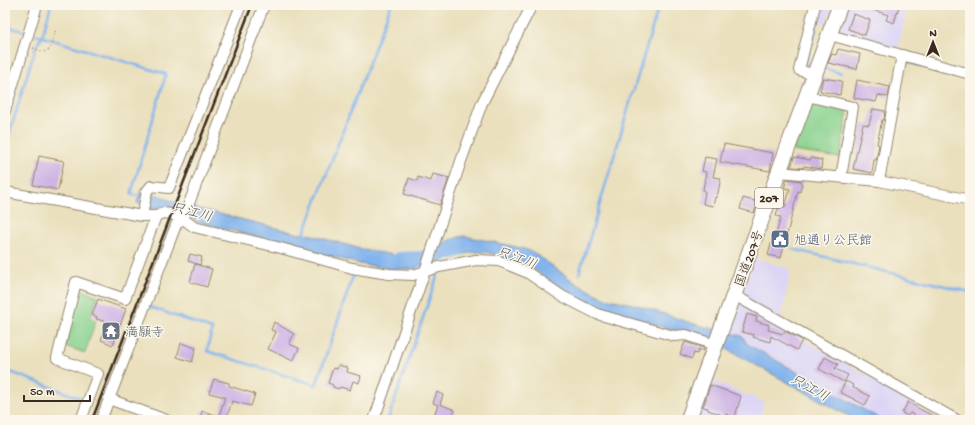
<svg xmlns="http://www.w3.org/2000/svg" width="975" height="425" font-family="'Gochi Hand','Klee One',sans-serif">
	<rect width="100%" height="100%" fill="#fbf7ec"/>
	<filter id="ink" filterUnits="userSpaceOnUse"><feTurbulence type="fractalNoise" baseFrequency=".025" numOctaves="2"/><feDisplacementMap in="SourceGraphic" scale="8" xChannelSelector="R" yChannelSelector="G"/><feConvolveMatrix kernelMatrix="1 2 1 2 8 2 1 2 1" color-interpolation-filters="sRGB"/></filter>
	<filter id="wash" filterUnits="userSpaceOnUse"><feTurbulence type="fractalNoise" baseFrequency=".012" numOctaves="4" result="noise"/><feDisplacementMap in="SourceGraphic" scale="16" xChannelSelector="R" yChannelSelector="G"/><feGaussianBlur stdDeviation="0.9" result="paint"/><feColorMatrix in="noise" values="0 0 0 0 0 0 0 0 0 0 0 0 0 0 0 0 0 1.4 0 .05"/><feComposite in="paint" operator="in"/></filter>
	<g filter="url(#wash)">
		<rect width="100%" height="100%" fill="#eae0bd"/>
		<g fill="#dcd5f6">
			<path d="M824 5H833L826 24 819 22Z"/>
			<path d="M847 5H907L897 53 837 34Z"/>
			<path d="M753 258 791 269 782 314 778 325 920 405 912 420H879L725 334Z"/>
			<path d="M711 380 764 402 759 420H696Z"/>
		</g>
		<g fill="#89d28e" stroke="#627e56">
			<path d="M811 103 848 111 840 158 793 151Z"/>
			<path d="M79 289 98 296 90 318 96 320 85 353 65 346Z"/>
		</g>
		<g fill="#81b3ed" stroke="#5e6e86">
			<path d="M141 188V192L151 196 153 193 179 204H182L189 208H196L300 234 305 233 364 250 395 255H419L423 262 416 269H394L360 264 195 221 189 213 178 211V209C169 206 160 207 151 209L149 206 137 203Z"/>
			<path d="M465 236 521 248 533 252 577 284 605 298 637 305 694 324 742 336 747 344 882 420H856L725 348 726 343 684 330H673L600 309 569 294 526 264 498 255 486 252H473L442 260C438 255 437 250 440 244 449 241 456 237 465 236Z"/>
		</g>
		<g fill="none" stroke-linecap="round" stroke-linejoin="round">
			<g stroke="#81b3ed" stroke-width="2.5">
				<path d="M5 26 26 32"/>
				<path d="M30 33 166 74 131 194 138 196"/>
				<path d="M908 62 927 67"/>
				<path d="M813 66 806 64 822 5"/>
				<path d="M822 68 841 73"/>
				<path d="M5 148 36 46 42 37 51 5"/>
				<path d="M303 236 391 5"/>
				<path d="M792 249 970 292"/>
				<path d="M579 274 659 5"/>
				<path d="M150 307 212 329 207 351 316 385 355 270"/>
				<path d="M5 370 80 398"/>
				<path d="M388 420 438 274"/>
			</g>
			<path stroke="#81b3ed" stroke-width="16" d="M399 260 422 259 459 249"/>
		</g>
		<g id="blocks">
			<g fill="#ceb3e5">
				<path d="M862 5H895L899 6 894 23 886 20 888 15 862 6Z"/>
				<path d="M853 14 870 20 865 35 848 29Z"/>
				<path d="M838 49 860 54 857 69 828 63 832 54 836 55Z"/>
				<path d="M823 78 842 81 840 95 820 91Z"/>
				<path d="M857 80 890 87 888 97 878 95 876 102 854 98Z"/>
				<path d="M873 109 885 111 884 120H882L877 144 879 145 876 160H874L872 173 853 169 863 124 869 125Z"/>
				<path d="M724 144 773 153 770 171 720 162Z"/>
				<path d="M39 156 64 161 58 190 33 185Z"/>
				<path d="M705 157 717 159 713 177 721 178 717 197H715L713 206 703 204 705 191 703 190 706 172 702 171Z"/>
				<path d="M794 157 810 160 811 158 822 160 821 169 804 166 803 168 791 167Z"/>
				<path d="M433 174 449 178 440 205 404 194 409 178 417 181 418 177 431 181Z"/>
				<path d="M787 179 801 181V182L802 183 800 192 798 191 781 258 768 255 774 234H776L781 217 776 216 779 205 785 207 790 189 784 188Z"/>
				<path d="M743 198 758 202 754 213 740 209Z"/>
				<path d="M190 254 202 257 200 265 188 261Z"/>
				<path d="M195 264 212 269 207 287 190 282Z"/>
				<path d="M98 299 126 309 113 345 101 340 107 322 96 319 97 317 92 315Z"/>
				<path d="M747 314 757 317 756 321 769 325 768 330 783 334 785 331 802 340 797 350 771 336 770 342 753 337 754 335 742 332Z"/>
				<path d="M274 322 294 334 289 344 299 348 293 361 268 349 276 332 271 330Z"/>
				<path d="M685 342 704 348 703 351 699 349 697 354 694 353 692 359 680 354Z"/>
				<path d="M181 343 196 348 192 362 177 357Z"/>
				<path d="M825 357 838 364 835 369 848 375 844 382 819 369Z"/>
				<path d="M338 365 348 368 347 372 361 376 359 383 353 381 350 390 340 387 339 389 333 387V385L328 383 333 368 337 369Z"/>
				<path d="M214 379 229 383V386L255 394 251 406 232 401 226 420H200L202 411 219 416 225 397 209 393Z"/>
				<path d="M846 381 853 385 852 387 870 396 865 405 840 392Z"/>
				<path d="M710 385 741 396 735 417 726 414 725 416 708 410V408L703 407Z"/>
				<path d="M437 392 443 395 440 404 455 410 451 420H432L438 405 433 403Z"/>
				<path d="M908 402 914 406 941 420H924L910 413 908 416 902 413Z"/>
			</g>
		</g>
	</g>
	<g filter="url(#ink)">
		<use href="#blocks" fill-opacity="0" stroke="#92856e" stroke-width="1"/>
		<g fill="none" stroke-linecap="round" stroke-linejoin="round">
			<g stroke="#92856e" stroke-width="12">
				<g id="minor">
					<path d="M830 35 970 74"/>
					<path d="M815 75 799 70 815 5"/>
					<path d="M807 96 853 107 841 177"/>
					<path d="M5 111 37 5"/>
					<path d="M779 172 879 181 970 200"/>
					<path d="M879 181 902 55"/>
					<path d="M5 192 142 216H156L163 213 171 214 182 218 194 227 277 247 352 268 389 274 413 275 439 267 476 260 499 261 528 273 562 296 597 314 674 336 686 335 715 345"/>
					<path d="M142 216 147 191 151 186 169 188 241 5"/>
					<path d="M734 295 957 420"/>
					<path d="M109 399 166 420"/>
					<path d="M81 420 98 374 57 358 76 282 125 299 156 216"/>
					<path d="M101 420 176 225 185 214 264 5"/>
					<path d="M374 420 428 262 461 161 482 103 532 5"/>
				</g>
			</g>
			<g stroke="#92856e" stroke-width="17">
				<path id="highway" d="M688 420 840 5"/>
			</g>
			<path stroke="#92856e" stroke-width="1.5" stroke-dasharray="1 3" stroke-linecap="butt" d="M33 48 44 52 50 49 56 29"/>
			<use href="#minor" stroke="#fff" stroke-width="10"/>
			<use href="#highway" stroke="#fff" stroke-width="15"/>
			<path stroke="#3b2a1e" stroke-width="2.5" d="M92 420 252 5"/>
		</g>
	</g>
	<defs>
		<g id="civic-square" transform="scale(1)"><rect x="-9" y="-9" width="18" height="18" rx="4" fill="#5c6f8a" stroke="#fbf7ec"/><path d="M-.6-6.5H3V-4.5H.6V-3L4-1V1h2V6H-6V1h2V-1L-.6-3ZM-1.2 2.5V6h2.4V2.5Z" fill="#fff"/></g>
		<g id="temple-square" transform="scale(1)"><rect x="-9" y="-9" width="18" height="18" rx="4" fill="#6b7280" stroke="#fbf7ec"/><path d="M0-6L5-2H3V0L6.5 2.5H4V6H1.5V3h-3V6H-4V2.5H-6.5L-3 0V-2H-5Z" fill="#fff"/></g>
	</defs>
	<g fill-rule="evenodd">
		<use href="#civic-square" x="780" y="239"/>
		<use href="#temple-square" x="111" y="331"/>
	</g>
	<g text-anchor="middle" stroke-width="3" stroke-linejoin="round" paint-order="stroke">
		<rect fill="#fbf7ec" stroke="#75685c" stroke-width="1" x="755" y="188" width="28" height="20" rx="3"/>
		<g font-size="12" font-weight="bold" fill="#3b2a1e">
			<text x="769" y="202">207</text>
		</g>
		<g font-size="13" fill="#4e5e75" stroke="#fbf7ec" text-anchor="start">
			<text x="794" y="244">旭通り公民館</text>
		</g>
		<g font-size="13" fill="#3b2a1e" stroke="#fbf7ec">
			<text transform="translate(748 258) rotate(-70)" y="5">国道207号</text>
		</g>
		<g font-size="13" fill="#5b616d" stroke="#fbf7ec" text-anchor="start">
			<text x="125" y="336">満願寺</text>
		</g>
		<g font-size="14" font-style="italic" fill="#50535c" stroke="#fbf7ec">
			<text transform="translate(192 211) rotate(15)" y="5">只江川</text>
			<text transform="translate(517 257) rotate(21)" y="5">只江川</text>
			<text transform="translate(810 387) rotate(29)" y="5">只江川</text>
		</g>
	</g>
	<rect width="975" height="425" fill="none" stroke="#fbf7ec" stroke-width="20"/>
	<g transform="translate(933 42)" stroke="#fbf7ec" stroke-width="3" paint-order="stroke">
	<path d="M0-3L7 15L0 10L-7 15Z" fill="#3b2a1e"/>
	<text y="-6" font-size="11" font-weight="bold" text-anchor="middle" fill="#3b2a1e">N</text>
	</g>
	<path d="M24 395v6h66v-6" fill="none" stroke="#3b2a1e" stroke-width="2"/>
	<text x="30" y="395" font-size="12" fill="#3b2a1e" stroke="#fbf7ec" stroke-width="3" paint-order="stroke">50 m</text>
</svg>
